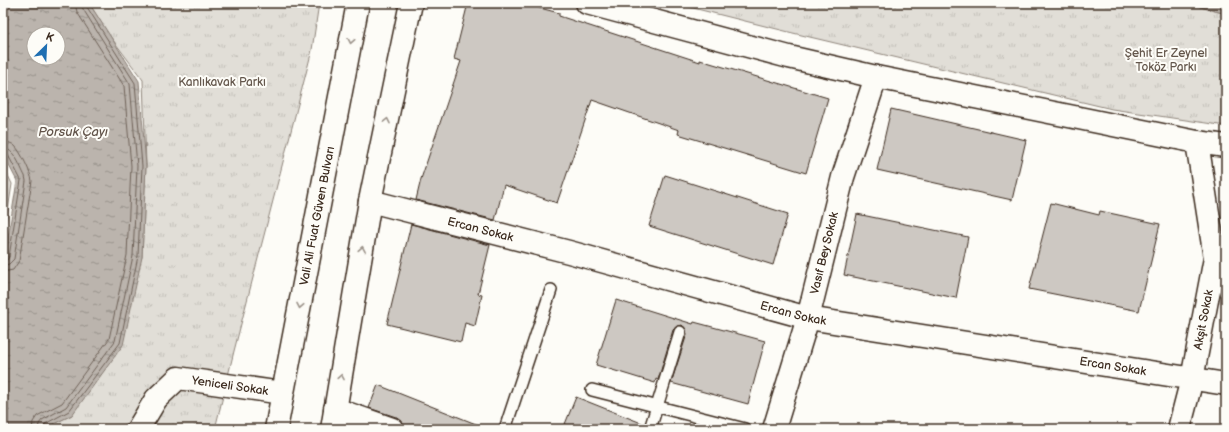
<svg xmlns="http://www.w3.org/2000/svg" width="1229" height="432" font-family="'Balsamiq Sans',sans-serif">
	<defs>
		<pattern id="park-tufts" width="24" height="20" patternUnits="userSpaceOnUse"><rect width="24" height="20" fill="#e1ded7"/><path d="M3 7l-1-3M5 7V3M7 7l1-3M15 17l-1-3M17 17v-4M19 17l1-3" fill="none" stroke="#c2bfb8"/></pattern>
		<pattern id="water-ripples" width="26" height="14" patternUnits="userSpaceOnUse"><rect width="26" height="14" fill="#bbb4ad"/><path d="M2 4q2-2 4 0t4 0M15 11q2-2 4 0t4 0" fill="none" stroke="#99938c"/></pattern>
	</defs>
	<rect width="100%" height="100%" fill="#fdfcf7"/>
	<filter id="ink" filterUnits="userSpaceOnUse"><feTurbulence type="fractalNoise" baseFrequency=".025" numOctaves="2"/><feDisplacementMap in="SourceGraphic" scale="8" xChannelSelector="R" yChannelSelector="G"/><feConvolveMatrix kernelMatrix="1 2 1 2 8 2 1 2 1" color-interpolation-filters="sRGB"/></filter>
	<g filter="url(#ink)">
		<g fill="url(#park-tufts)" stroke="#8e847a">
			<path d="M89 3H319L312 50 234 351 215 429H43L72 415 142 257 146 165 143 80 107 32Z"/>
			<path d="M673 3H1186L1226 14V126L1112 109 793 33Z"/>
			<path d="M3 165 12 184 3 243Z"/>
		</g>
		<g fill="url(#water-ripples)" stroke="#887d74" fill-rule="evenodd">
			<path d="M3 3H89L139 81 146 165 142 257 123 345 72 415 43 429H3V269L17 181 3 154ZM34 34H58V58H34Z"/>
			<path d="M1186 3H1226V14Z"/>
		</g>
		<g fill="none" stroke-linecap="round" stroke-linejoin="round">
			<g stroke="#6e6157" stroke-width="1">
				<path d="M3 142C8 142 12 143 15 146 21 152 31 173 32 181L19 261 13 270 3 272"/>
				<path d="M3 148C15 149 20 167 25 176L26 181 14 259 9 264 3 266"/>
				<path d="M3 153 8 155 21 180 9 257 7 260 3 261"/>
				<path d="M32 429 33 422 37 416 62 403 109 339 127 255 131 166 124 86 77 12 75 3"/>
				<path d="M38 429 39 424 42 420 66 407 115 341 133 256 137 166 130 84 83 9 81 3"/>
				<path d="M43 429 45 424 69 411 120 343 138 256 142 166 135 83 87 7 86 3"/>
			</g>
		</g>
		<g fill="#cdc8c2" stroke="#3b2a1e">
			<path d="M468 3H521L559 13V16L700 62V60L828 98 806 173 678 134 679 130 592 100 557 203 504 185 495 220 416 200 421 179 461 61 454 59Z"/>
			<path d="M891 109 1026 140 1012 200 877 170Z"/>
			<path d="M665 175 788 214 773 265 649 226Z"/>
			<path d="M1051 203 1099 215 1100 211 1160 224 1139 311 1029 289Z"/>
			<path d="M857 214 968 237 956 298 844 275Z"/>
			<path d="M411 224 490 245 478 294 482 295 475 326 465 323 461 342 387 324Z"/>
			<path d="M616 300 693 324 694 322 765 341 748 404 671 383 687 334 685 328 682 325 676 327 673 330 658 380 656 379 655 383 596 365Z"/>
			<path d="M378 385 486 428V429H404L402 421 396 417 369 408Z"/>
			<path d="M576 397 644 424 643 429H563Z"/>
		</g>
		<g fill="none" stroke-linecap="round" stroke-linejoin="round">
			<g stroke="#3b2a1e" stroke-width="14">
				<g id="service">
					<path d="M592 390 745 429"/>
					<path d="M505 429 551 290"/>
					<path d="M650 429 680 332"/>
				</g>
			</g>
			<g stroke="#3b2a1e" stroke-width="25">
				<g id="minor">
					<path d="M587 3 789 57 876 77 1197 142 1226 146"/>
					<path id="s1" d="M370 201 569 252 808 318 1226 384"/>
					<path d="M335 409 392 429"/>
					<path id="s2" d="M138 429 156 399 178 378 282 393"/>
					<path id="s3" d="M774 429 808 318 843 177 876 77"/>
					<path id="s4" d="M1179 429 1192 379 1215 258 1197 142"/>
				</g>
			</g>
			<g stroke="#3b2a1e" stroke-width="25">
				<g id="secondary">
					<path id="s5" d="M276 429 358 3"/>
					<path d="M332 429 370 201 411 3"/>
				</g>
			</g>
			<use href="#service" stroke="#fdfcf7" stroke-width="11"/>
			<use href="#minor" stroke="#fdfcf7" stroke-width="22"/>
			<use href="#secondary" stroke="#fdfcf7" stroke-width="22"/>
		</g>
		<defs><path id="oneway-chevron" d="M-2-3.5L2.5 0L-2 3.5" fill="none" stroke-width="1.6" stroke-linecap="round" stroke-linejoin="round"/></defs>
		<g stroke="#9c938a">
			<use href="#oneway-chevron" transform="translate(351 41) rotate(101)"/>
			<use href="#oneway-chevron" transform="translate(387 121) rotate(-78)"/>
			<use href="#oneway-chevron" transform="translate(362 249) rotate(-80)"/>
			<use href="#oneway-chevron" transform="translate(300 306) rotate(101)"/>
			<use href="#oneway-chevron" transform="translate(341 377) rotate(-80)"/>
		</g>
	</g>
	<g text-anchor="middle" stroke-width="4" stroke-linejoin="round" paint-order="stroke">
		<g font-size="12" fill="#64574c" stroke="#fdfcf7">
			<text x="1166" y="57">Şehit Er Zeynel<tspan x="1166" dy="14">Toköz Parkı</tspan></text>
			<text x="222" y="86">Kanlıkavak Parkı</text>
		</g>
		<g font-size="12" fill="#3b2a1e" stroke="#fdfcf7">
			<text dy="4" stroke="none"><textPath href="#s5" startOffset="217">Vali Ali Fuat Güven Bulvarı</textPath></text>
			<text dy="4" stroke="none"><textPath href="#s1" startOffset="114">Ercan Sokak</textPath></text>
			<text dy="4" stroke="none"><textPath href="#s3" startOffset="183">Vasıf Bey Sokak</textPath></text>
			<text dy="4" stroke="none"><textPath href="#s1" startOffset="438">Ercan Sokak</textPath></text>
			<text dy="4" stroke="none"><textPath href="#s4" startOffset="112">Akşit Sokak</textPath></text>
			<text dy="4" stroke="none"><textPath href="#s1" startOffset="762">Ercan Sokak</textPath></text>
			<text dy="4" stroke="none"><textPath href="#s2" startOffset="118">Yeniceli Sokak</textPath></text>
		</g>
		<g font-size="13" font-style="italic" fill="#615349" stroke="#fdfcf7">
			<text x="73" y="136">Porsuk Çayı</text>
		</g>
	</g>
	<rect width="1229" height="432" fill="none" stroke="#fdfcf7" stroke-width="16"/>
	<rect x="8" y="8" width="1213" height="416" fill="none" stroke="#3b2a1e" stroke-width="1.5" filter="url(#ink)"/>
	<g transform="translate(46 46) rotate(24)"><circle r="19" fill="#fdfcf7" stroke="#afa8a0"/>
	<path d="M0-3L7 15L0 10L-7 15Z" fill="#1f6fb2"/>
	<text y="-6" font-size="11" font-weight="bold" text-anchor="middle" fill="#3b2a1e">K</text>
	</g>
</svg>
